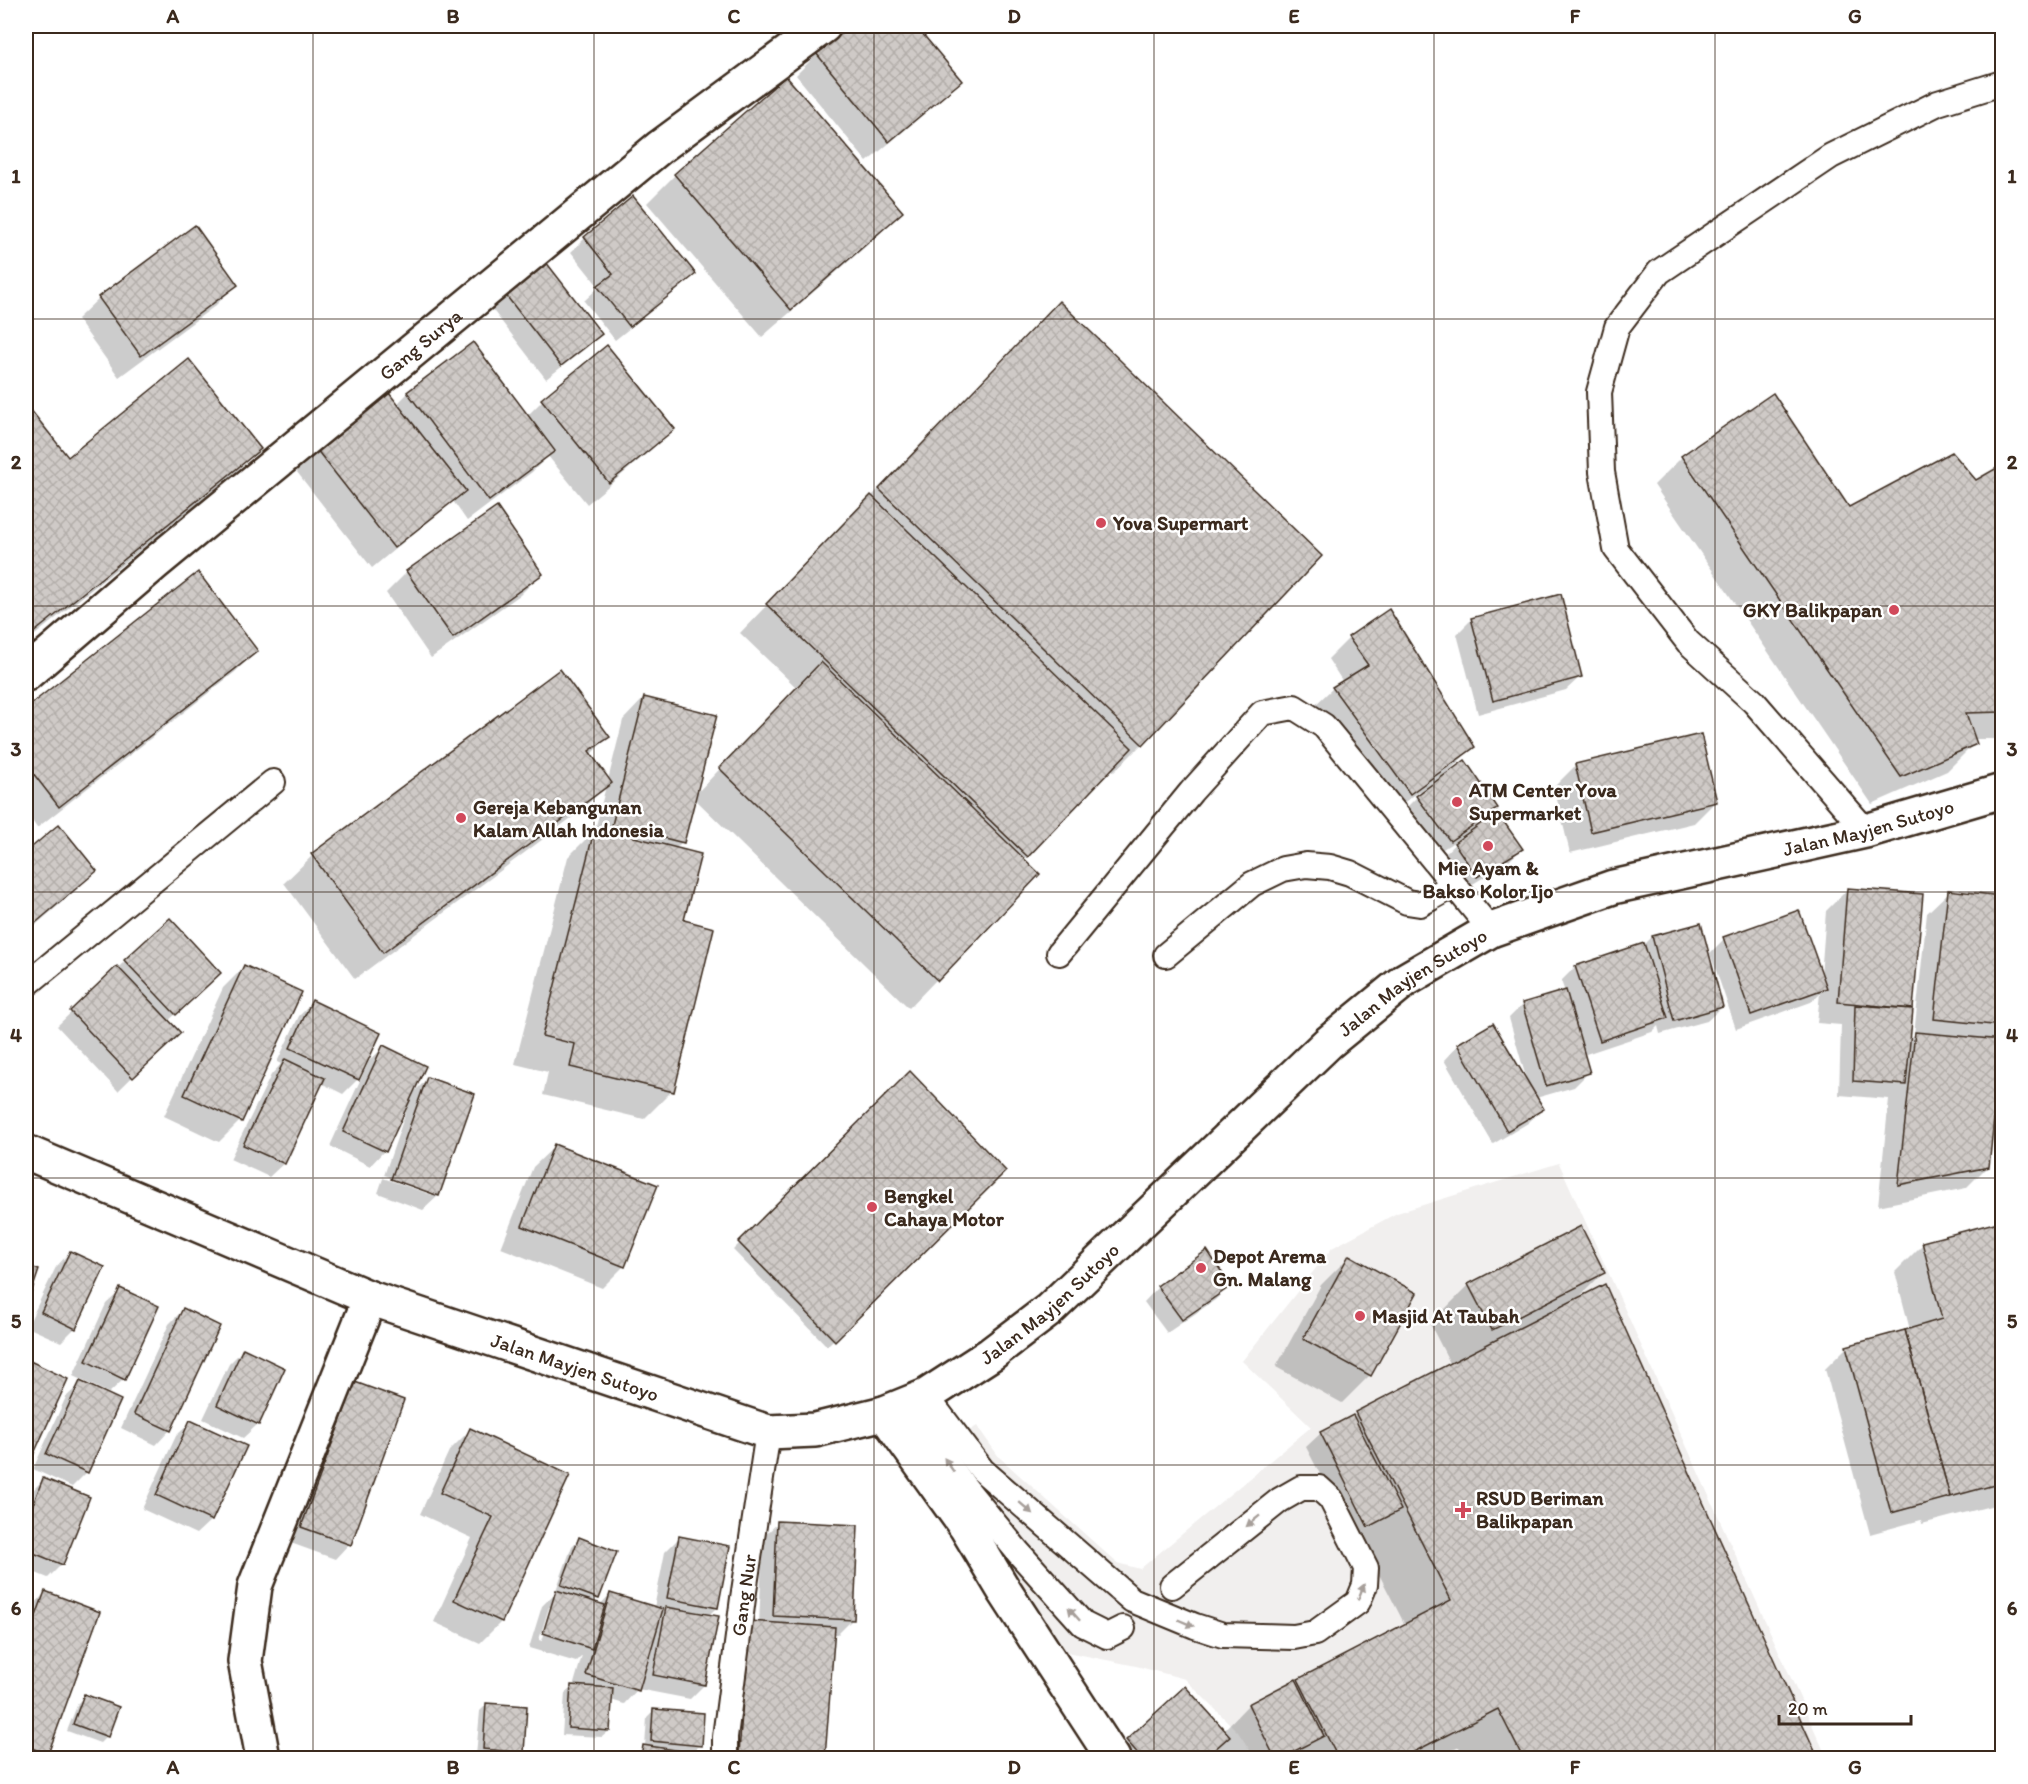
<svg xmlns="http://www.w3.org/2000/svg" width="2028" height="1784" font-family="Itim,sans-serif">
	<defs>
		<pattern id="building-cross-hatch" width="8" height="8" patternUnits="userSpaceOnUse" patternTransform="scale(1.5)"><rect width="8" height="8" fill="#cfcac7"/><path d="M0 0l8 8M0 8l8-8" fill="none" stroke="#b3aeaa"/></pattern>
	</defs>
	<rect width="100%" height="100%" fill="#fff"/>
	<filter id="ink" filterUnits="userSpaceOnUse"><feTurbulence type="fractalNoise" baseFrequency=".0167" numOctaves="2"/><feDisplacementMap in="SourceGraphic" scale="12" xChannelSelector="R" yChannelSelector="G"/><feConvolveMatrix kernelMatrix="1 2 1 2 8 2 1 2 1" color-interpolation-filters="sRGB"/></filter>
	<g filter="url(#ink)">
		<path fill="#f1efee" d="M1559 1163 1827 1758H1255L1238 1732 1185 1679 1136 1666 1067 1652 927 1458 977 1426 999 1457 1117 1563 1140 1569 1311 1427 1242 1361 1332 1248 1397 1213Z"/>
		<g fill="#0003" fill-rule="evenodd">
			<path d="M851 26H914L959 81 938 102 867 162 796 75 817 54Z"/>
			<path d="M675 175 901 212 873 240 762 337 647 203Z"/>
			<path d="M195 227 236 285 215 306 119 377 77 319 99 298Z"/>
			<path d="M585 238 694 273 680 288 615 340 584 301 599 287 571 252Z"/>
			<path d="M502 290 600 334 586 348 546 379 488 304Z"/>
			<path d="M1031 331 1320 556 1142 744 1114 772 1111 768 1023 860 1038 874 909 1008 694 798 682 842 675 849 682 922 672 1091 644 1119 543 1095 548 1072 515 1064 568 857 595 830 606 786 582 810 355 979 284 883 312 856 559 671 608 737 590 755 608 780 623 720 644 698 695 795 797 688 740 633Z"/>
			<path d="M606 348 673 429 651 450 587 504 548 456 532 472 467 521 453 501 372 568 293 467 314 446 396 405 408 393 527 416 542 401Z"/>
			<path d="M26 406 68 459 259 449 231 477 30 639 32 642 26 649Z"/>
			<path d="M1682 457 1848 509 1975 482 2002 467V739H1974L1975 743 1947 771 1872 804 1654 485Z"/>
			<path d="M407 572 541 574 520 595 431 658 386 593Z"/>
			<path d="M198 574 256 651 235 672 37 828 26 812V710Z"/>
			<path d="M1560 596 1581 676 1566 690 1478 714 1457 634 1471 620Z"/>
			<path d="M1349 638 1473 747 1449 771 1496 808 1481 823 1482 824 1521 849 1507 863 1463 890 1440 858 1458 841 1457 840 1435 854 1403 811 1421 793 1420 791 1388 814 1311 709 1333 688 1343 682 1328 659Z"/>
			<path d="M1576 765 1715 802 1694 823 1570 853 1554 787Z"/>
			<path d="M59 826 95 871 74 892 26 933V854Z"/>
			<path d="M1848 889 1921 895 1909 1040 1914 1035 1927 913 1949 892 2002 898V1028L1990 1041 2002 1042 1988 1166 1966 1188 1878 1206 1889 1099 1839 1095 1841 1025 1817 1023 1820 993 1811 1002 1736 1029 1710 953 1724 939 1821 976 1826 911Z"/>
			<path d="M1652 937 1722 1007 1707 1021 1660 1034 1658 1026 1652 1032 1583 1055 1588 1073 1574 1087 1536 1098 1542 1109 1528 1123 1493 1144 1444 1060 1458 1045 1527 1081 1509 1018 1523 1004 1565 992 1561 981 1575 967 1643 946Z"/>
			<path d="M125 961 205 988 168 1021 178 1032 118 1091 57 1026Z"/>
			<path d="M244 967 240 1121 219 1142 164 1116 223 988Z"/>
			<path d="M313 1002 358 1079 343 1094 321 1083 284 1163 269 1177 230 1159 271 1075 281 1064 277 1062 299 1016Z"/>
			<path d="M384 1047 411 1095 427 1079 438 1196 423 1210 378 1193 409 1103H407L384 1151 370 1166 330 1146 369 1061ZM384 1175 432 1192V1195L383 1178Z"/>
			<path d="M910 1074 1004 1171 827 1346 733 1250Z"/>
			<path d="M555 1146 624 1266 602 1288 501 1248 533 1167Z"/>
			<path d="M2002 1223V1503L1922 1524 1921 1520 1870 1534 1825 1369 1847 1347 1910 1330 1895 1272 1923 1244Z"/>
			<path d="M70 1252 75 1328 61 1342 27 1327 56 1267Z"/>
			<path d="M1349 1257 1415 1293 1370 1375 1342 1403 1276 1367 1321 1285Z"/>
			<path d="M26 1267 37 1271 26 1304Z"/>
			<path d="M1603 1273 1575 1301 1605 1286 1816 1758H1465L1459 1747 1437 1758H1217L1214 1749 1203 1758H1116L1112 1755 1185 1688 1223 1731 1248 1705 1296 1683 1405 1625 1360 1537 1354 1540 1306 1447 1321 1433 1451 1365 1430 1324 1469 1285Z"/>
			<path d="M1229 1286 1215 1300 1167 1333 1144 1302 1158 1287Z"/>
			<path d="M121 1290 124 1379 109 1393 73 1376 106 1304Z"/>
			<path d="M183 1310 170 1430 156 1445 121 1428 169 1324Z"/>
			<path d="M243 1350 258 1424 243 1438 203 1419 229 1364Z"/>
			<path d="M30 1363 66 1380 26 1468V1368Z"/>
			<path d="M81 1383 119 1401 87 1472 72 1487 33 1469 66 1397Z"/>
			<path d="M355 1384 402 1401 349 1544 335 1559 288 1542 341 1398Z"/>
			<path d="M191 1422 211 1520 196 1534 142 1509 176 1436Z"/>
			<path d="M470 1430 568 1476 501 1622 480 1643 434 1622 472 1538 420 1514 449 1451Z"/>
			<path d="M43 1480 62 1564 48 1578 26 1569V1504L29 1494Z"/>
			<path d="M778 1523 852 1620 838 1634H833L824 1758H719L759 1624 763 1537Z"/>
			<path d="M679 1538 717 1607 708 1616 704 1685 690 1699 638 1689 624 1704 611 1700 609 1731 602 1737 562 1735 565 1693 573 1687 582 1656 576 1662 529 1648 542 1606 555 1593 572 1546 579 1539 598 1598 593 1603 600 1605 610 1594 654 1608 665 1552ZM549 1607H553L542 1641 539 1640Z"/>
			<path d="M2002 1551V1582L1997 1557Z"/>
			<path d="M45 1593 47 1753 42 1758H26V1613Z"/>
			<path d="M85 1696 117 1708 106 1737 100 1743 67 1731 78 1703Z"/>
			<path d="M487 1704 523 1752 516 1758 476 1755 480 1711Z"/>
			<path d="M654 1711 700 1745 691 1754 700 1755V1758H631L645 1746 647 1718Z"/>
		</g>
		<g fill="url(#building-cross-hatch)" stroke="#3b2a1e" stroke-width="1.5">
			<path d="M849 26H916L962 81 889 142 816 53Z"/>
			<path d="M786 76 903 212 791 310 674 174Z"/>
			<path d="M633 196 696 274 630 327 597 286 613 274 584 237Z"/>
			<path d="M195 225 238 285 141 356 98 297Z"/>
			<path d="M542 257 602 334 561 366 501 289Z"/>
			<path d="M1059 301 1322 556 1143 745 879 489Z"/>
			<path d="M473 342 555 451 489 501 407 392Z"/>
			<path d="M607 345 675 429 609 483 541 399Z"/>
			<path d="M189 359 261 449 32 634 26 625V404L68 457Z"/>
			<path d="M385 388 466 491 394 548 313 445Z"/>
			<path d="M1773 393 1849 507 1952 452 1976 480 2002 465V712L1966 713 1977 744 1901 777 1681 456Z"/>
			<path d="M871 495 1132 748 1028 857 766 604Z"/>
			<path d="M497 507 543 574 453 638 406 571Z"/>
			<path d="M198 572 258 651 59 807 26 764V708Z"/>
			<path d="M1561 594 1582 677 1493 701 1471 618Z"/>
			<path d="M1389 609 1475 747 1410 794 1332 687 1368 665 1348 637Z"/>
			<path d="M26 632 34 643 26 650Z"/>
			<path d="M821 662 1040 874 938 981 719 768Z"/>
			<path d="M560 669 610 737 589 751 612 783 383 953 311 854Z"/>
			<path d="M644 697 717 715 684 843 612 825Z"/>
			<path d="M1701 734 1717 802 1591 832 1575 764Z"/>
			<path d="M1465 760 1498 808 1450 841 1416 796Z"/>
			<path d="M1497 812 1523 849 1477 877 1454 843Z"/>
			<path d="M59 824 97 871 26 931V852Z"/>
			<path d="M595 827 701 854 684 920 714 928 674 1092 570 1067 575 1044 542 1036Z"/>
			<path d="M1847 888 1923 894 1913 1009 1838 1002Z"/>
			<path d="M1948 890 2002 896V1026L1934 1019Z"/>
			<path d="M1799 910 1827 988 1751 1015 1723 937Z"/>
			<path d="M170 918 221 973 176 1015 124 960Z"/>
			<path d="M1701 923 1723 1007 1674 1021 1652 936Z"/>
			<path d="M1644 943 1668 1018 1600 1041 1575 966Z"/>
			<path d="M244 965 302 992 242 1122 184 1095Z"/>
			<path d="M117 966 181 1033 133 1078 70 1011Z"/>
			<path d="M1566 990 1590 1073 1546 1086 1522 1003Z"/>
			<path d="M312 1000 381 1033 359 1080 290 1048Z"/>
			<path d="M1855 1005 1913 1009 1906 1085 1853 1081Z"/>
			<path d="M1493 1023 1544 1109 1507 1131 1457 1044Z"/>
			<path d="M1915 1032 2002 1040 1989 1167 1898 1185Z"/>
			<path d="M383 1045 426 1066 386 1152 343 1132Z"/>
			<path d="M285 1059 325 1078 285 1164 243 1145Z"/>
			<path d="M910 1071 1006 1171 835 1341 738 1242Z"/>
			<path d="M427 1077 475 1094 439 1196 391 1179Z"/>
			<path d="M554 1144 658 1185 625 1267 522 1226Z"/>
			<path d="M2002 1221V1483L1950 1497 1905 1330 1942 1319 1922 1242Z"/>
			<path d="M1581 1226 1605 1273 1492 1330 1468 1284Z"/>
			<path d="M1207 1250 1231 1286 1182 1320 1157 1286Z"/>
			<path d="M70 1251 105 1267 76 1329 41 1312Z"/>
			<path d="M1349 1255 1417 1293 1371 1376 1303 1339Z"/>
			<path d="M26 1265 39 1270 26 1308Z"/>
			<path d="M1605 1284 1818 1758H1523L1498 1709 1402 1758H1338L1298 1679 1451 1600 1355 1412Z"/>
			<path d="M120 1288 159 1306 125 1380 86 1361Z"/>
			<path d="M183 1308 220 1326 171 1431 134 1414Z"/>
			<path d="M1905 1330 1950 1497 1891 1513 1846 1346Z"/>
			<path d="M243 1348 285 1368 259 1425 217 1405Z"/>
			<path d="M30 1361 68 1379 26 1471V1371Z"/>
			<path d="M80 1381 121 1400 88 1473 46 1454Z"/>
			<path d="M355 1382 404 1400 351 1545 301 1527Z"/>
			<path d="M1353 1415 1401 1510 1368 1527 1320 1432Z"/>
			<path d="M190 1420 247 1446 212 1521 156 1495Z"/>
			<path d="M470 1428 570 1475 502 1622 454 1600 493 1517 440 1493Z"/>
			<path d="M43 1478 90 1497 63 1565 26 1550V1523Z"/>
			<path d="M777 1521 858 1525 854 1620 773 1616Z"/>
			<path d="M679 1536 730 1546 718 1608 667 1598Z"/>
			<path d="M579 1537 617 1552 599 1599 561 1585Z"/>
			<path d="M556 1590 605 1605 592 1649 543 1633Z"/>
			<path d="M45 1591 100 1612 48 1754 26 1746V1644Z"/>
			<path d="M610 1593 663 1609 639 1691 586 1675Z"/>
			<path d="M666 1607 719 1616 705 1685 653 1675Z"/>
			<path d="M749 1621 835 1627 825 1758 739 1753Z"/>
			<path d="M1296 1679 1324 1736 1281 1758H1275L1248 1704Z"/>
			<path d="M571 1685 613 1688 610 1731 568 1728Z"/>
			<path d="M1185 1686 1230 1736 1205 1758H1142L1126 1740Z"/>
			<path d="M84 1694 119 1707 108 1737 73 1724Z"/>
			<path d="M486 1703 527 1706 524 1753 483 1749Z"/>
			<path d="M653 1709 704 1713 702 1746 651 1741Z"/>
			<path d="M643 1745 702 1754 701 1758H641Z"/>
			<path d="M1230 1750 1237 1758H1221Z"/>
			<path d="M566 1756 599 1758H566Z"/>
		</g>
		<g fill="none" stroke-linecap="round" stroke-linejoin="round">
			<g stroke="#3b2a1e" stroke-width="28">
				<g id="lane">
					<path d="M1866 831 1754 702 1688 642 1616 549 1602 472 1599 392 1617 327 1659 272 1831 156 1938 103 2002 83"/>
					<path d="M1059 953 1191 792 1262 713 1294 707 1324 726 1491 930"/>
					<path d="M1166 955 1252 884 1283 869 1306 865 1330 867 1350 873 1407 902 1420 904 1454 885"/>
					<path d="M26 985 273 782"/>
					<path d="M926 1396 982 1470 1132 1600 1195 1626 1223 1635 1294 1637 1315 1633 1358 1602 1365 1585 1366 1568 1331 1499 1319 1488H1301L1280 1500 1172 1586"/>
					<path d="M907 1404 963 1485 1018 1552 1083 1624 1107 1636 1123 1628"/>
					<path id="s1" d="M725 1758V1737L743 1598 768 1432"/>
				</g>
			</g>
			<g stroke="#3b2a1e" stroke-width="38">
				<g id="street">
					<path id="s2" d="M26 674 155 563 660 147 824 26"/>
					<path d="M884 1413 966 1527 1005 1592 1113 1758"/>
					<path d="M263 1758 245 1661 255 1586 370 1298"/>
				</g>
			</g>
			<g stroke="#3b2a1e" stroke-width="38">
				<g id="secondary">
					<path id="s3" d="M26 1152 370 1298 768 1432 815 1430 884 1413 926 1396 991 1354 1049 1310 1328 1043 1405 980 1491 930 1613 887 1866 831 2002 791"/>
				</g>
			</g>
			<use href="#lane" stroke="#fff" stroke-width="24"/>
			<use href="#street" stroke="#fff" stroke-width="33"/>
			<use href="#secondary" stroke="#fff" stroke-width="33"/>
		</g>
		<defs><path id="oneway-solid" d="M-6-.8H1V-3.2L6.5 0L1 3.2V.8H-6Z" transform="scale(1.5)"/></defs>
		<g fill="#a79f9a">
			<use href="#oneway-solid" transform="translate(949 1465) rotate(-125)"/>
			<use href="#oneway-solid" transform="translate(1026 1508) rotate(41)"/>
			<use href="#oneway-solid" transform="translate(1253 1521) rotate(141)"/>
			<use href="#oneway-solid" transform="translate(1361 1592) rotate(-69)"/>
			<use href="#oneway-solid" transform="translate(1074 1614) rotate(-132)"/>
			<use href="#oneway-solid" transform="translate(1186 1623) rotate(23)"/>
		</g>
	</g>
	<path fill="none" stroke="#3b2a1e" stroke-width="1.5" stroke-opacity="0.55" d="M313 26V1758M594 26V1758M874 26V1758M1154 26V1758M1434 26V1758M1715 26V1758M26 319H2002M26 606H2002M26 892H2002M26 1178H2002M26 1465H2002"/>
	<g fill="#d1495b" stroke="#fff" stroke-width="2">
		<circle cx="1101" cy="523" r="6"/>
		<circle cx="1894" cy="610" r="6"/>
		<circle cx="1457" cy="802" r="6"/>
		<circle cx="461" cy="818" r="6"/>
		<circle cx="1488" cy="846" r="6"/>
		<circle cx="872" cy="1207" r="6"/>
		<circle cx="1201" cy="1268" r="6"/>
		<circle cx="1360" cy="1316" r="6"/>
		<path d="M1460 1501h6v6h6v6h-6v6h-6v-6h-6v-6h6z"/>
	</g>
	<g text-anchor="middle" stroke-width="5" stroke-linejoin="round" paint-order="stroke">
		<g font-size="20" fill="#3b2a1e" stroke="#fff">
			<text dy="7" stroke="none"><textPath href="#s2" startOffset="514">Gang Surya</textPath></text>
			<text dy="7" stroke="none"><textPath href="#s3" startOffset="2084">Jalan Mayjen Sutoyo</textPath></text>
			<text dy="7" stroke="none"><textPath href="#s3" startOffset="1598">Jalan Mayjen Sutoyo</textPath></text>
			<text dy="7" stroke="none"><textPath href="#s3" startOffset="1112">Jalan Mayjen Sutoyo</textPath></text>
			<text dy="7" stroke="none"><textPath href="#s3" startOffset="590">Jalan Mayjen Sutoyo</textPath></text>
			<text dy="7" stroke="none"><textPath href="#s1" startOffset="164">Gang Nur</textPath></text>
		</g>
		<g font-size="20" font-weight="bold" fill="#3b2a1e" stroke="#fff" text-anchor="start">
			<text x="1113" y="530">Yova Supermart</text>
			<text x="1882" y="617" text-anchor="end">GKY Balikpapan</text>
			<text x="1469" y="797">ATM Center Yova<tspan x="1469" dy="23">Supermarket</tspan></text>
			<text x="473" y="814">Gereja Kebangunan<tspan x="473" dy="23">Kalam Allah Indonesia</tspan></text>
			<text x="1488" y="875" text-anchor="middle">Mie Ayam &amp;<tspan x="1488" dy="23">Bakso Kolor Ijo</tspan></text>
			<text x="884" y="1203">Bengkel<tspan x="884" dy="23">Cahaya Motor</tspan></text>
			<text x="1213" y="1263">Depot Arema<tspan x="1213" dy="23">Gn. Malang</tspan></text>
			<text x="1372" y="1323">Masjid At Taubah</text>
			<text x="1476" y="1505">RSUD Beriman<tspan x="1476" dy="23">Balikpapan</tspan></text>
		</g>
	</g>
	<rect width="2028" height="1784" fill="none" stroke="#fff" stroke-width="66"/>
	<path d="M1779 1715v9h132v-9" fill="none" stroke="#3b2a1e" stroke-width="3"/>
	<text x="1788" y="1715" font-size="18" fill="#3b2a1e" stroke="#ffffff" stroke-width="4.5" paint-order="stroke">20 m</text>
	<rect x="33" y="33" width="1962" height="1718" fill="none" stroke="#3b2a1e" stroke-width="2"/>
	<g font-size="20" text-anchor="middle" font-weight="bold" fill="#3b2a1e">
		<text x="173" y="23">A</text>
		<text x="453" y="23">B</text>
		<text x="734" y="23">C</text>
		<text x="1014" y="23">D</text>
		<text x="1294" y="23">E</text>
		<text x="1575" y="23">F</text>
		<text x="1855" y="23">G</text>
		<text x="16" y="183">1</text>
		<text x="2012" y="183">1</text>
		<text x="16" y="469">2</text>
		<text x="2012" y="469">2</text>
		<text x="16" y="756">3</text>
		<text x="2012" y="756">3</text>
		<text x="16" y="1042">4</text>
		<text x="2012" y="1042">4</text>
		<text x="16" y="1328">5</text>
		<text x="2012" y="1328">5</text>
		<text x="16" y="1615">6</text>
		<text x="2012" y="1615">6</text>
		<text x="173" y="1774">A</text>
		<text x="453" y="1774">B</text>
		<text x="734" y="1774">C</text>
		<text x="1014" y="1774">D</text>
		<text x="1294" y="1774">E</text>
		<text x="1575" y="1774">F</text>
		<text x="1855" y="1774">G</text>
	</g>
</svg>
